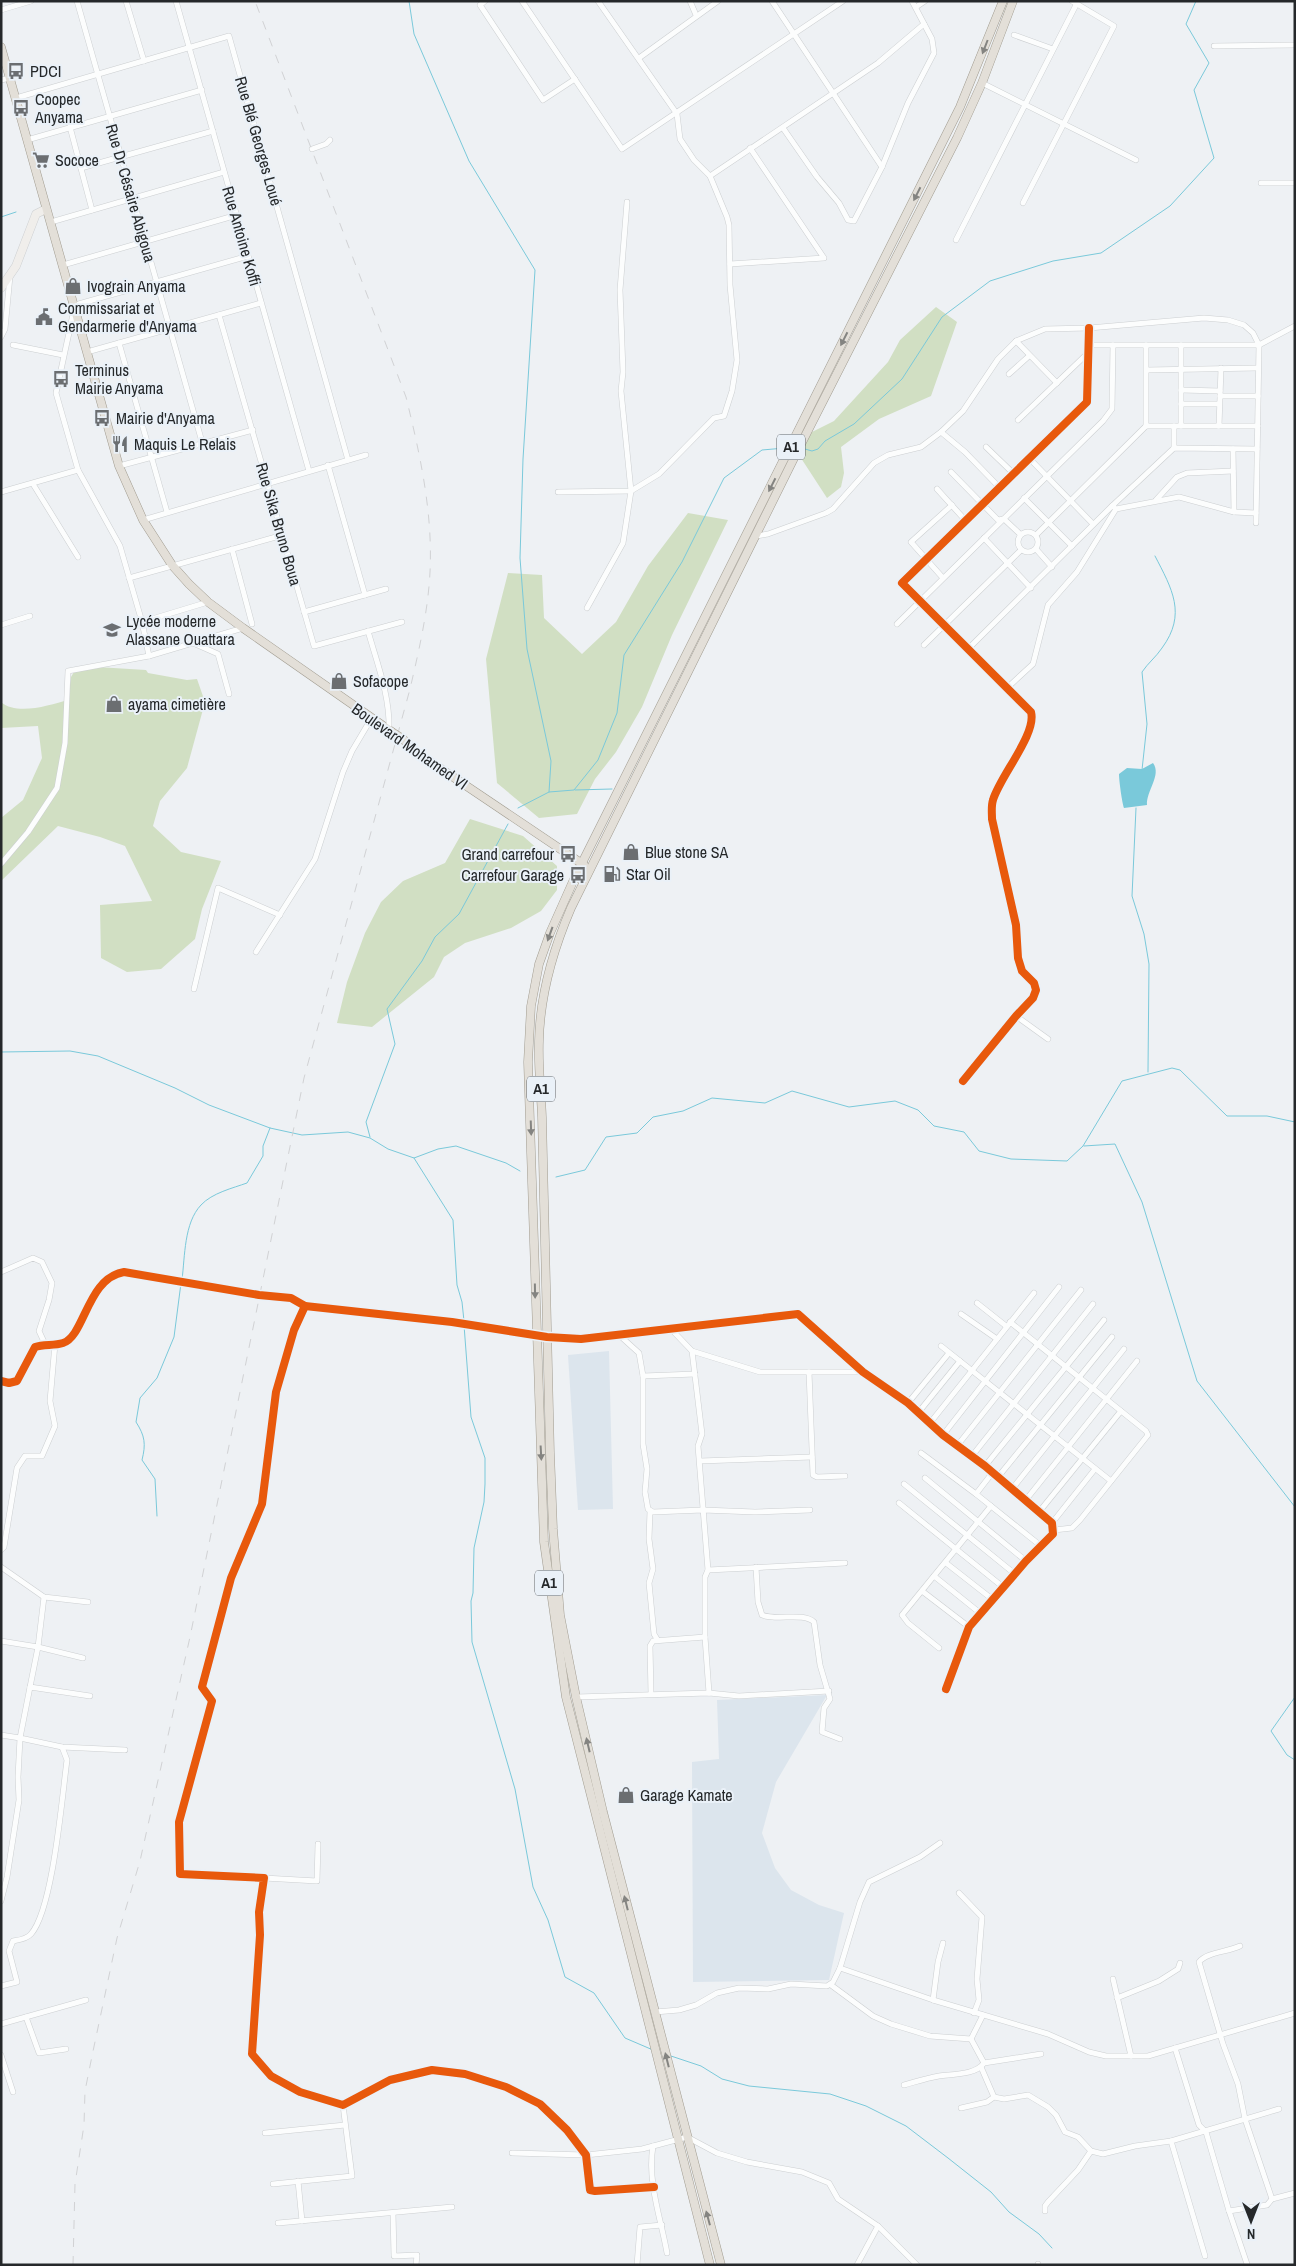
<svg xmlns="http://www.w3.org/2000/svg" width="1296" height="2266" font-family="'Archivo Narrow',sans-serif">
	<rect width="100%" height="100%" fill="#eef1f4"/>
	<g fill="#dce5ed">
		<path d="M609 1351 613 1509 578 1510 568 1355Z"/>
		<path d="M827 1695 776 1782 762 1833 775 1868 791 1890 819 1905 844 1913 829 1980 693 1982 692 1762 719 1759 717 1700Z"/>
	</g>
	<g fill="#d1dfc3">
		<path d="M936 307 957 322 931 396 879 419 841 447 844 473 841 487 827 498 799 455 812 432 834 421 888 362 900 340Z"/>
		<path d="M688 513 728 520 672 635 642 707 616 752 595 779 577 814 539 818 497 783 486 659 508 573 542 575 544 618 582 654 616 622 648 566Z"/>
		<path d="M97 667 146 670 148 673 187 680 197 679 205 702 187 768 160 801 153 826 181 852 221 861 202 909 195 939 161 969 127 972 101 958 100 905 152 901 125 846 100 837 58 826 1 881V818L23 800 42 758 38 726 1 728V702C17 716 50 705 68 700L71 677 74 672Z"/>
		<path d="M470 819 523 836 557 866V890L541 911 511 928 465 943 444 957 434 977 372 1027 337 1023 347 982 365 933 381 902 403 881 445 863Z"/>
	</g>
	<path fill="#7ac9da" d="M1153 763C1162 775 1146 791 1147 805L1124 808C1122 802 1119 781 1119 774L1127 768 1142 769Z"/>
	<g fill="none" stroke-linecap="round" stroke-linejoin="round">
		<g stroke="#7ac9da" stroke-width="1">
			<path d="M409 1 414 34 469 161 535 270 523 459 520 558 527 649 551 761 549 792"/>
			<path d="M1 217 16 212"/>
			<path d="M805 449 812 451 818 449 825 441 854 424 902 379 942 317 990 281 1053 261 1101 253 1170 206 1214 158 1194 90 1209 63 1186 24 1196 1"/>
			<path d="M1142 770 1147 724 1142 672C1148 663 1156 657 1162 648 1187 614 1172 589 1155 556"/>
			<path d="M575 790 612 789"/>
			<path d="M518 808 549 792 574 790 598 760 617 713 624 655 682 562 724 478 762 450 785 448"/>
			<path d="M1136 808 1132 896 1144 934 1149 964 1148 1072"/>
			<path d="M1 1052 70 1051 98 1056 175 1088 209 1105 270 1128 302 1135 348 1132 370 1138 388 1149 414 1158 438 1149 456 1146 506 1163 520 1171"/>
			<path d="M370 1137 366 1122 395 1044 387 1009 422 961 435 937 459 914 508 824"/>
			<path d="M1084 1146 1115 1144 1142 1202 1197 1381 1295 1507"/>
			<path d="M414 1158 453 1220 457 1285 462 1302 464 1321"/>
			<path d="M556 1177 585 1170 606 1137 637 1133 653 1117 683 1111 712 1098 765 1103 792 1091 849 1107 895 1101 918 1110 934 1126 964 1132 979 1151 1011 1159 1067 1161 1083 1146 1122 1081 1172 1068 1180 1070 1227 1116H1267L1295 1122"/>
			<path d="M182 1280C185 1256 184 1223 201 1205 212 1193 233 1188 247 1183L263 1156V1146L270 1128"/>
			<path d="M464 1325 471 1417 485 1458V1484L484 1502 474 1548 473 1593 471 1601 472 1642 515 1789 533 1887 548 1920 565 1977 594 1993 625 2038 653 2050"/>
			<path d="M157 1516 155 1479 142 1460C146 1444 145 1436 136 1422L140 1398 157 1378 174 1337 181 1283"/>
			<path d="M1295 1697 1271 1731 1287 1755 1295 1760"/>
			<path d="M671 2056 701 2066 722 2079 749 2086 830 2094 866 2106 906 2126 948 2158 991 2192 1009 2212 1039 2234 1052 2248"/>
		</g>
		<g stroke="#cccfd1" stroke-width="6">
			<g id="street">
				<path d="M77 1 202 442"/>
				<path d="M126 1 144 61"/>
				<path d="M176 1 309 471"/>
				<path d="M485 1 480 5 543 100 575 79"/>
				<path d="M522 1 622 149 843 1"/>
				<path d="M690 1 696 15"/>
				<path d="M772 1 882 167"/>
				<path d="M916 7 925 1"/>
				<path d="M1 10 31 1"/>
				<path d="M1014 35 1053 49"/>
				<path d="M1214 46 1295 45"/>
				<path d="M639 58 718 1"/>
				<path d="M1 80 10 78"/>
				<path d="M982 83 1136 160"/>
				<path d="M16 98 229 36 348 460"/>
				<path d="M70 127 92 210"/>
				<path d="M783 128 817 177 839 203 848 220 854 221 882 167 908 103 934 53 932 39 912 1"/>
				<path d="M27 140 202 90"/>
				<path d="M312 149 326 144 330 140"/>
				<path d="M81 168 213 131"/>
				<path d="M710 176 878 63 924 24"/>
				<path d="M1261 183H1295"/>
				<path d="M1023 203 1114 26 1072 1"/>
				<path d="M51 222 224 172"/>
				<path d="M956 240 1077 3"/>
				<path d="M730 264 824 258 750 148"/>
				<path d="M63 265 237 215"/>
				<path d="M219 315 314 646 402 622"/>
				<path d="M1 337 5 329 10 276"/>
				<path d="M1016 341 1057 383"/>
				<path d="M119 343 167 512"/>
				<path d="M13 345 63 355"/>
				<path d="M1090 345H1259L1295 326"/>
				<path d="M1146 345V426"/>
				<path d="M87 352 261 303"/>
				<path d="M1147 370 1257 368"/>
				<path d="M1009 374 1029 356"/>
				<path d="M1181 390 1220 391"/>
				<path d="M1220 396H1258"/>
				<path d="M1181 404H1219"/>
				<path d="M1018 420 1089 352"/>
				<path d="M1174 426V448"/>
				<path d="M1181 426V345"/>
				<path d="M1219 426 1221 368"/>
				<path d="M941 432 965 452 1000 488"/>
				<path d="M986 447 1014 474"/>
				<path d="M1233 449 1234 512"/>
				<path d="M1030 459 1093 524"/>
				<path d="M328 465 365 595"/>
				<path d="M119 466 253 430"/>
				<path d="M951 472 998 520 1004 519 1020 534"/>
				<path d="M33 484 78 557"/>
				<path d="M937 489 966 521"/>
				<path d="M1 492 78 470"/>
				<path d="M558 492 631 491 659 474 714 418 724 416 732 391 737 360 730 285 729 225 727 217 710 176 694 160 680 139 677 114 598 1"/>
				<path d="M1024 498 1072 546"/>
				<path d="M1156 500 1177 477 1187 473 1233 471"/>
				<path d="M1114 507 1112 506 1174 448 1257 449"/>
				<path d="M143 520 366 455"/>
				<circle cx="1028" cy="542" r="10"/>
				<path d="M1036 535 1146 426H1258"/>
				<path d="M756 536 768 534 826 513 833 509 874 463 888 455 921 447 941 432 963 411 998 359 1016 341 1045 329 1089 328 1204 318 1228 320 1244 325 1253 333 1259 345 1256 523"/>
				<path d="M984 538 1031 588"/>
				<path d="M232 549 252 624"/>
				<path d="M1036 549 1052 567"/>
				<path d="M129 578 283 535"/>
				<path d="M943 578 911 542 952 505"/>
				<path d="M587 608 623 543 631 491 621 391 623 372 620 290 627 202"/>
				<path d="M304 612 386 589"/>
				<path d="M142 622 208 602"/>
				<path d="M897 624 1103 421 1112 409 1113 345"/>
				<path d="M1 625 30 616"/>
				<path d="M368 631C377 663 390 696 389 729"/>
				<path d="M193 643 218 654 229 694"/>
				<path d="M924 645 1021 550"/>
				<path d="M969 648 1112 506"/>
				<path d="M149 656 142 622 120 546 78 470 56 393 75 305 248 256"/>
				<path d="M1007 688 1033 664 1048 605 1077 572 1116 509 1179 497 1234 512 1256 513"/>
				<path d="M1 864 28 832 57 788 65 743 68 671 149 656 243 628"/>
				<path d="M256 952 315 859 343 772 352 751 371 719"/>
				<path d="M194 989 218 888 280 915"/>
				<path d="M1016 1016 1048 1039"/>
				<path d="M963 1081 1016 1016 1033 998 1036 990 1034 983 1022 971 1018 958 1016 925 992 819C992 813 991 806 993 800 1000 776 1037 734 1031 712L902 583 1087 402 1089 328"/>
				<path d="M1 1272 33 1258 42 1262 52 1283 49 1300 39 1331 45 1344"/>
				<path d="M977 1303 1006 1326"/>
				<path d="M305 1306 294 1330 276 1392 262 1504 231 1578 202 1687 212 1701 179 1822 180 1874 264 1878 259 1912 260 1935 252 2054 271 2076 300 2092 343 2105 390 2080 432 2070 465 2074 506 2087 540 2104 567 2130 586 2155 590 2190 595 2191 654 2187"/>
				<path d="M961 1314 997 1339"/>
				<path d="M1010 1322 1146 1431 1148 1435 1080 1520 1072 1528 1054 1530"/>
				<path d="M671 1329 692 1351 760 1372H863"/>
				<path d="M618 1334 639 1353 643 1376V1444L647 1469 645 1492 648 1509 653 1512 703 1510 755 1512 810 1510"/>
				<path d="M941 1346 1111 1481"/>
				<path d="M692 1351 702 1434 698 1446 708 1570 705 1577V1637L709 1693"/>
				<path d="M809 1372 813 1475 817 1477 845 1476"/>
				<path d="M643 1376 695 1374"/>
				<path d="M1 1381 9 1383 17 1381 35 1347C44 1344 54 1346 63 1343 85 1336 87 1278 124 1272L259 1295 291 1298 305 1306 452 1322 547 1337 581 1339 798 1314 863 1372 908 1403 943 1435 985 1466 1052 1523 1053 1534 1026 1561 969 1627 946 1689"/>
				<path d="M908 1403 949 1353"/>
				<path d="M918 1413 960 1361"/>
				<path d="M930 1423 1034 1293"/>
				<path d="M943 1435 1059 1287"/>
				<path d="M957 1446 1081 1290"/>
				<path d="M921 1453 976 1494"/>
				<path d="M972 1456 1093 1304"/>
				<path d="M700 1461 812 1457"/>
				<path d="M985 1466 1104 1320"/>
				<path d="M993 1472 976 1494 1041 1546"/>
				<path d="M998 1477 1112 1337"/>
				<path d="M925 1478 1026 1561"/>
				<path d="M904 1484 1015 1574"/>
				<path d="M1012 1489 1124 1349"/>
				<path d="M1025 1501 1137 1361"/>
				<path d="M899 1503 1003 1587"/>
				<path d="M650 1511 649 1539 653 1569 649 1583 654 1634 657 1639"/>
				<path d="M1039 1512 1121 1411"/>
				<path d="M1052 1523 1095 1469"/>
				<path d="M1 1550 4 1547 17 1468 25 1456H42L55 1426 50 1401 55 1344"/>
				<path d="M946 1563 992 1599"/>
				<path d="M1 1567 44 1597 88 1602"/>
				<path d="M756 1567 758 1602 762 1615C777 1621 803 1612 814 1622L820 1665 830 1699 824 1708 822 1732 840 1739"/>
				<path d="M708 1570 845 1563"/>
				<path d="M934 1576 980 1613"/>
				<path d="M922 1591 969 1627"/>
				<path d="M1 1641 38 1647 44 1597"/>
				<path d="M939 1648 908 1623 902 1615 991 1506"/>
				<path d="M30 1687 38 1647 83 1658"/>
				<path d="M651 1694 650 1646 653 1641 705 1637"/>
				<path d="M90 1696 30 1687 20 1738 62 1747 125 1750"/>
				<path d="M576 1697 709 1693 739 1696 829 1691"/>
				<path d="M1 1735 20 1738 18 1777 19 1800 7 1877 1 1901"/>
				<path d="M264 1878 317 1881 318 1844"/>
				<path d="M959 1893 982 1917 977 1979 979 2000 974 2013"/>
				<path d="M1240 1946C1228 1952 1207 1952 1199 1962L1223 2044 1238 2084 1245 2119 1272 2199"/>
				<path d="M840 1968 860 1902 869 1882 920 1857 940 1843"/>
				<path d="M1113 1979 1131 2056"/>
				<path d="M831 1985 873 2016 891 2024 930 2036 971 2039 983 2015"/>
				<path d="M1 1986 17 1982 9 1951 13 1941C19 1940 27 1939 31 1934 53 1909 62 1797 67 1760L62 1747"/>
				<path d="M1117 1998 1159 1981 1178 1969 1180 1963"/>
				<path d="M933 2000 938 1962 943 1943"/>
				<path d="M655 2012 679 2010 696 2005 717 1993 739 1988 768 1989 791 1984 827 1986 833 1982 840 1968 933 2000 1048 2034 1089 2052 1106 2056H1148L1295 2013"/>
				<path d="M26 2017 39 2053 66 2049"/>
				<path d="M1 2024 86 2000"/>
				<path d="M971 2039 984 2063"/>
				<path d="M1175 2048 1199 2125 1206 2132 1229 2211 1267 2205 1272 2199 1295 2193"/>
				<path d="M1 2055 13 2092"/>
				<path d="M981 2067 994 2097 1004 2099 1028 2095 1048 2107 1056 2115 1065 2132 1078 2137 1091 2151 1103 2154 1135 2146 1171 2141 1279 2109"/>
				<path d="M904 2085C915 2082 927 2078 939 2076 952 2074 976 2075 984 2063L1041 2054"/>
				<path d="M961 2108 987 2102 994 2097"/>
				<path d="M265 2133 345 2125"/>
				<path d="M1171 2141 1205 2256"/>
				<path d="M653 2146C647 2182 661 2219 667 2253"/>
				<path d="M512 2153 586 2155 642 2149 687 2137 717 2153 747 2162 802 2172 829 2183 838 2199 878 2226 917 2265"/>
				<path d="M298 2181 302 2221"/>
				<path d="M273 2184 352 2176 343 2105"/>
				<path d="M1045 2211V2206L1048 2202 1078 2170 1091 2151"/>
				<path d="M1229 2211 1247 2264"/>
				<path d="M393 2213 394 2256 417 2255 416 2265"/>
				<path d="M278 2223 452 2207"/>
				<path d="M637 2265 640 2227 662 2225"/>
				<path d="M857 2265 878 2226"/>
				<path d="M1038 2265V2264"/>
			</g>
		</g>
		<g stroke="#cccfd1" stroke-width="9">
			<path id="secondary" d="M1 288 16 266 36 214 46 209"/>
		</g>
		<g stroke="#a19c90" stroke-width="9">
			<g id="primary">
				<path d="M1 47 119 466 143 520 172 565 189 584 208 602 243 628 392 732"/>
				<path d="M403 739 416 752 584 865"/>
				<path d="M710 2265 566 1697 544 1542 528 1062 531 1006 539 964 550 933 575 877 960 107 1003 1"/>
				<path d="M721 2265 603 1812 576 1697 560 1615 553 1529 550 1453 542 1117C541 1092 538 1067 539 1041 540 996 553 950 571 908L797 452 957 138 982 83 1013 1"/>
			</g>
		</g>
		<use href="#street" stroke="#fcfdfd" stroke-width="5"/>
		<use href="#secondary" stroke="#f0eeeb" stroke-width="8"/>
		<use href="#primary" stroke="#e3dfd8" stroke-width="8"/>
		<path stroke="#d1d2d4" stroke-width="1" stroke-dasharray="9 9" stroke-linecap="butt" d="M73 2265 75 2184 84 2125 85 2091 92 2056 117 1938 140 1861 190 1637 304 1078 410 689C419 650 428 612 430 572 433 513 420 454 406 397L255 1"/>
		<g stroke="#a19c90" stroke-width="9" stroke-linecap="butt">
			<path id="primary-bridge" d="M392 732 403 739"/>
		</g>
		<use href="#primary-bridge" stroke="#e3dfd8" stroke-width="8"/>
		<g stroke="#eaf1f8" stroke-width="11">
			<g id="cycleway">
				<path d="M963 1081 1016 1016 1033 998 1036 990 1034 983 1022 971 1018 958 1016 925 992 819C992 813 991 806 993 800 1000 776 1037 734 1031 712L902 583 1087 402 1089 328"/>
				<path d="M305 1306 294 1330 276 1392 262 1504 231 1578 202 1687 212 1701 179 1822 180 1874 264 1878 259 1912 260 1935 252 2054 271 2076 300 2092 343 2105 390 2080 432 2070 465 2074 506 2087 540 2104 567 2130 586 2155 590 2190 595 2191 654 2187"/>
				<path d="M1 1381 9 1383 17 1381 35 1347C44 1344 54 1346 63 1343 85 1336 87 1278 124 1272L259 1295 291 1298 305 1306 452 1322 547 1337 581 1339 798 1314 863 1372 908 1403 943 1435 985 1466 1052 1523 1053 1534 1026 1561 969 1627 946 1689"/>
			</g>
		</g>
		<use href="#cycleway" stroke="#e8590c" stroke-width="8"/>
	</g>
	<defs><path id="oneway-solid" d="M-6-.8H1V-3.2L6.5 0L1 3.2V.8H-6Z" transform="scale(1.25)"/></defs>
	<g fill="#848481">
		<use href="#oneway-solid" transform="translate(985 47) rotate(111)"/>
		<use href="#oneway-solid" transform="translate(917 194) rotate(117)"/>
		<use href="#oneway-solid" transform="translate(844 339) rotate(117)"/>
		<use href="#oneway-solid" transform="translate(772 485) rotate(117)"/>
		<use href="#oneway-solid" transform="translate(550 934) rotate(110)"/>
		<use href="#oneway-solid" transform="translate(531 1128) rotate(88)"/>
		<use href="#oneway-solid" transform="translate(535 1291) rotate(89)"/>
		<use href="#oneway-solid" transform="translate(541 1453) rotate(87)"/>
		<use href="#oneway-solid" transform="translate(588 1745) rotate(-103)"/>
		<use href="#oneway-solid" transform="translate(626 1903) rotate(-104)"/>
		<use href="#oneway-solid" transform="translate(667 2060) rotate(-104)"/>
		<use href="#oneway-solid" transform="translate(708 2218) rotate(-105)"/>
	</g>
	<defs>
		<g id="bus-bare" transform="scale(1.35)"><path d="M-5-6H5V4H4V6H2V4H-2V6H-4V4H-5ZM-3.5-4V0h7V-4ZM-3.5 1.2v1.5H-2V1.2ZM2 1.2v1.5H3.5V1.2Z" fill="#6b6e71" stroke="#eaf1f8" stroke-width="2.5" paint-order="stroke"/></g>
		<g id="supermarket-bare" transform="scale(1.35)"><path d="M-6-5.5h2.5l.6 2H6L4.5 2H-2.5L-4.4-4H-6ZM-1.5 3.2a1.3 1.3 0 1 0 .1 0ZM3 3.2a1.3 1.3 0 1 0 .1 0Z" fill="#6b6e71" stroke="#eaf1f8" stroke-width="2.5" paint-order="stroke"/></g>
		<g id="shop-bare" transform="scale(1.35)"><path d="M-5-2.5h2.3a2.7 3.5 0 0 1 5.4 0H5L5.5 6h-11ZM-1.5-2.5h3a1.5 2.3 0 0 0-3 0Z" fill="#6b6e71" stroke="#eaf1f8" stroke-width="2.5" paint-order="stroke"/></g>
		<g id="civic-bare" transform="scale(1.35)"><path d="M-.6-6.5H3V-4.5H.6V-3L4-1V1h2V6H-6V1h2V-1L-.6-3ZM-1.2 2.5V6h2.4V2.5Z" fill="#6b6e71" stroke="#eaf1f8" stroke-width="2.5" paint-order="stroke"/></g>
		<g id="restaurant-bare" transform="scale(1.35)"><path d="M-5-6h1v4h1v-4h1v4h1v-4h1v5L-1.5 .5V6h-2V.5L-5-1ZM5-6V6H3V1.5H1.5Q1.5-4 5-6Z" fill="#6b6e71" stroke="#eaf1f8" stroke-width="2.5" paint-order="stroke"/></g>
		<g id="school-bare" transform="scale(1.35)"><path d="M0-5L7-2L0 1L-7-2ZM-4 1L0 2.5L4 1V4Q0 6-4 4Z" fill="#6b6e71" stroke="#eaf1f8" stroke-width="2.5" paint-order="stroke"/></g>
		<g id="fuel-bare" transform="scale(1.35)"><path d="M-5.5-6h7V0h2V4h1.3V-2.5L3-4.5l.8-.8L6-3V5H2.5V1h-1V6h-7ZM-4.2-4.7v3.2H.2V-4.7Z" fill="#6b6e71" stroke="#eaf1f8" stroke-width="2.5" paint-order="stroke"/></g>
	</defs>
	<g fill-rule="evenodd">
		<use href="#bus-bare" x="16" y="71"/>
		<use href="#bus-bare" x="21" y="108"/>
		<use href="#supermarket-bare" x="41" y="160"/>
		<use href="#shop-bare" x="73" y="286"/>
		<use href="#civic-bare" x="44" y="317"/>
		<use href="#bus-bare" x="61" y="379"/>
		<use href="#bus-bare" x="102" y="418"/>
		<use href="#restaurant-bare" x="120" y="444"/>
		<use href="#school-bare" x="112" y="630"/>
		<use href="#shop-bare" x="339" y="681"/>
		<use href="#shop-bare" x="114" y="704"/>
		<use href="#shop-bare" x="631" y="852"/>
		<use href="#bus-bare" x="568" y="854"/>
		<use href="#fuel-bare" x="612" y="874"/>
		<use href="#bus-bare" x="578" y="875"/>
		<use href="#shop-bare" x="626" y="1795"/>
	</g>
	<g text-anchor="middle" stroke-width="4" stroke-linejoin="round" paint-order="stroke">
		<g fill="#eaf1f8" stroke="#606468" stroke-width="1">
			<rect x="777" y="434.5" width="28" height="25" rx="4"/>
			<rect x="527" y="1076.5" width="28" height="25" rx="4"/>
			<rect x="535" y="1570.5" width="28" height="25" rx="4"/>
		</g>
		<g font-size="15" font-weight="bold" fill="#25282a">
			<text x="791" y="452">A1</text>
			<text x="541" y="1094">A1</text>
			<text x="549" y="1588">A1</text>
		</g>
		<g font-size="16" fill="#25282a" stroke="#eaf1f8" text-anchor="start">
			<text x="30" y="77">PDCI</text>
			<text x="35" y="105">Coopec<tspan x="35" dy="18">Anyama</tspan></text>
			<text x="55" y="166">Sococe</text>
			<text x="87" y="292">Ivograin Anyama</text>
			<text x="58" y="314">Commissariat et<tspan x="58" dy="18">Gendarmerie d'Anyama</tspan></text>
			<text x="75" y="376">Terminus<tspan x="75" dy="18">Mairie Anyama</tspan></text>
			<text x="116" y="424">Mairie d'Anyama</text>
			<text x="134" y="450">Maquis Le Relais</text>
			<text x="126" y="627">Lycée moderne<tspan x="126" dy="18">Alassane Ouattara</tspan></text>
			<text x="353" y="687">Sofacope</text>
			<text x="128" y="710">ayama cimetière</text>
			<text x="645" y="858">Blue stone SA</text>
			<text x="554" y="860" text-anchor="end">Grand carrefour</text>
			<text x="626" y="880">Star Oil</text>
			<text x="564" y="881" text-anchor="end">Carrefour Garage</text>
			<text x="640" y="1801">Garage Kamate</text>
		</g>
		<g font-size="16" fill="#25282a" stroke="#eaf1f8">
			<text transform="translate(259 141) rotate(74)" y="6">Rue Blé Georges Loué</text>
			<text transform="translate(131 193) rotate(74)" y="6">Rue Dr Césaire Abigoua</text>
			<text transform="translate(242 236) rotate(74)" y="6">Rue Antoine Koffi</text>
			<text transform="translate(279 524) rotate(74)" y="6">Rue Sika Bruno Boua</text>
			<text transform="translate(410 746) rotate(35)" y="6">Boulevard Mohamed VI</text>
		</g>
	</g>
	<rect width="1296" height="2266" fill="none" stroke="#25282a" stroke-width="5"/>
	<g transform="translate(1251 2221) rotate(180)" stroke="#eaf1f8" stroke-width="4" paint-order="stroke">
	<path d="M0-4L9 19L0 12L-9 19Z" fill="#25282a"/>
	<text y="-8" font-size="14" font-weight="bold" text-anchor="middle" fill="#25282a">N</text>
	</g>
</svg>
